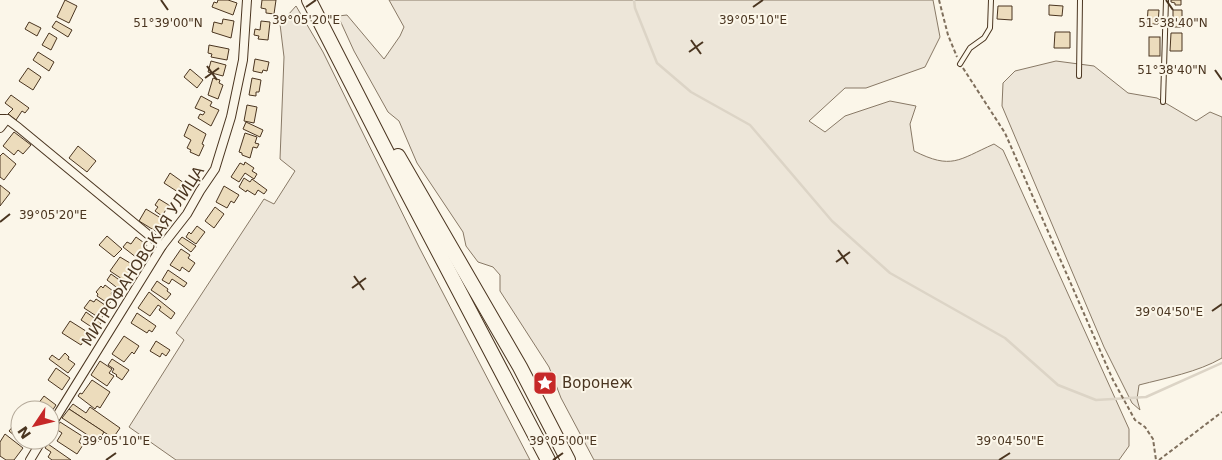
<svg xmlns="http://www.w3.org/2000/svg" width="1222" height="460" font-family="'DejaVu Sans',sans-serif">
	<rect width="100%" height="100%" fill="#fbf6e9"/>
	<g fill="#ede6d9" stroke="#887966">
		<path d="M389 0H933L940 37 925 67 866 88H845L809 121 825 132 845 116 890 101 916 106 910 124 914 151C952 170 958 160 994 144L1003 150 1129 429V446L1119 460H594L561 398 549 367 500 291V275L493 267 478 262 466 246 463 232 417 163 399 121 388 112 354 51 338 16 347 15 384 59 400 36 404 27Z"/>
		<path d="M296 6 323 52 419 247 530 460H176L129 427 184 340 176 333 264 199 274 204 295 171 280 159 284 57 280 24Z"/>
		<path d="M1056 61 1094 66 1128 93 1157 98 1196 121 1210 112 1222 117V358C1198 372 1166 378 1139 385L1137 399 1140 410 1132 403 1104 347 1002 106 1003 83 1015 71Z"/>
	</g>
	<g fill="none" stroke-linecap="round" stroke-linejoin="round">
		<path stroke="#dcd4c6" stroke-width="2.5" d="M634 0 635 8 657 63 691 92 750 125 832 221 890 273 1005 338 1058 385 1096 400 1146 397 1222 363"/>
	</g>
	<g fill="#ecdcbc" stroke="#4a3520">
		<path d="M65 0 77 6 69 23 57 17Z"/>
		<path d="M218 0H228L237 3 233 15 212 7 214 2 217 3Z"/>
		<path d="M262 0H276L274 14 266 13V9L261 8Z"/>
		<path d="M1171 0H1181V5H1175V3L1171 2Z"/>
		<path d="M1049 5 1063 6 1062 16 1049 15Z"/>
		<path d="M998 6H1012V20L997 19Z"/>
		<path d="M1148 10H1159L1158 24H1147Z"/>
		<path d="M1173 10H1182V22H1184V27H1173Z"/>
		<path d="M223 19 234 21 231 38 212 32 214 22 222 24Z"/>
		<path d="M56 21 72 30 68 37 52 27Z"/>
		<path d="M261 21 270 22 268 40 258 39 259 36 254 35 255 29 260 30Z"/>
		<path d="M29 22 41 28 37 36 25 29Z"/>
		<path d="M1055 32H1070V48H1054Z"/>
		<path d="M49 33 57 38 51 50 42 45Z"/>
		<path d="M1171 33H1182V51H1170Z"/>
		<rect x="1149" y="37" width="11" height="19"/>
		<path d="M209 45 229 49 227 60 211 57 212 54 208 53Z"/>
		<path d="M38 52 54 62 49 71 33 60Z"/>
		<path d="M255 59 269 62 267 71 263 70 262 73 253 71Z"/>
		<path d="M211 61 226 65 223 76 208 72Z"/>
		<path d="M28 68 41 77 33 90 19 81Z"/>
		<path d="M190 69 203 80 197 88 184 77Z"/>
		<path d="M213 78 220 80 219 83 223 85 218 99 208 95Z"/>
		<path d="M252 78 261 80 259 92H256V96L249 95Z"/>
		<path d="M11 95 29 108 25 113 22 111 16 120 8 114 13 109 5 103Z"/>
		<path d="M201 96 212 102 210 106 219 110 211 126 198 118 200 114 203 115 205 112 195 108Z"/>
		<path d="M247 105 257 107 254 123 244 121Z"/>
		<path d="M246 122 263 130 260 137 243 129Z"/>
		<path d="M189 124 206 134 202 144 204 145 199 156 190 152 191 150 187 148 191 140 184 136Z"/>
		<path d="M14 132 31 145 23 154 18 150 14 155 3 146Z"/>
		<path d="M245 133 257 137 255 143 259 144 257 148 253 147 250 158 242 155V153L239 152Z"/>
		<path d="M78 146 96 161 87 172 69 158Z"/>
		<path d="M3 153 16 164 4 180 0 177V156Z"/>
		<path d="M245 162 254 168 252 171 257 174 254 179 245 173 239 182 231 177 240 163 244 165Z"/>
		<path d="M170 173 184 183 178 192 164 183Z"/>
		<path d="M244 178 250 182 252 179 267 190 264 194 258 190 255 195 247 190 246 192 239 187Z"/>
		<path d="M0 185 10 193 0 206Z"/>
		<path d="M224 186 239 195 234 203 231 201 227 208 216 202Z"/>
		<path d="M159 199 172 207 170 210 167 208 162 216 155 211 158 207 155 205Z"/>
		<path d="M215 207 224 214 214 228 205 221Z"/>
		<path d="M146 209 164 220 157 232 139 221Z"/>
		<path d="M197 226 205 232 196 244 186 237 189 232 191 234Z"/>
		<path d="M107 236 122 249 114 257 99 245Z"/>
		<path d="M136 237 147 245 137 258 123 247 127 242 131 244Z"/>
		<path d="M182 237 196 246 191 252 178 242Z"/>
		<path d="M181 249 190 255 188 258 195 263 189 272 182 267 180 271 170 265Z"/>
		<path d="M120 257 135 266 125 281 110 271Z"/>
		<path d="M168 270 187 283 184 287 172 279 169 284 162 280Z"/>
		<path d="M111 274 125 284 120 290 107 280Z"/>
		<path d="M157 281 168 289 167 291 171 294 166 300 151 290Z"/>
		<path d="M105 285 113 291 111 294 115 296 109 304 97 296 98 294 96 292 101 286 103 288Z"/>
		<path d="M149 292 175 313 171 319 159 310 161 307 158 305 150 316 138 308Z"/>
		<path d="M96 299 108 307 101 319 84 308 90 300 94 302Z"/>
		<path d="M86 312 101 323 96 330 81 320Z"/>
		<path d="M137 313 156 326 152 332 149 330 147 333 131 323Z"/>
		<path d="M70 321 89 333 81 345 62 333Z"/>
		<path d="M124 336 139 346 134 354 132 352 124 362 112 354Z"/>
		<path d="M156 341 170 350 166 356 162 353 160 357 150 351Z"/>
		<path d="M65 353 69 357 68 359 75 364 68 373 49 359 52 355 59 360Z"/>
		<path d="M112 359 129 370 122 380 116 376 117 375 112 372 114 369 108 365Z"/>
		<path d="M100 361 112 369 109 373 114 376 107 386 91 375Z"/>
		<path d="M56 368 70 378 62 390 48 380Z"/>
		<path d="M92 380 110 392 100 408 97 406 95 409 78 396 80 393 82 394Z"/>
		<path d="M44 396 56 405 50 414V410H38L35 408Z"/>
		<path d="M73 404 86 413 90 407 120 428 113 438 69 409Z"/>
		<path d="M69 409 104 432 98 442 62 418Z"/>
		<path d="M60 422 82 436 79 442 83 445 77 454 57 441 62 433 56 429Z"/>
		<path d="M15 424 20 428V440H30L26 445 9 431Z"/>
		<path d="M5 434 23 448 14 460H6L0 456V442Z"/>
		<path d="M48 444 71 460H52L48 457 51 452 45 448Z"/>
	</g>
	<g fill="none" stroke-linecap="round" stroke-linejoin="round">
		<g stroke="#4a3520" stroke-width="6">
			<g id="service">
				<path d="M960 64 970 48 984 38 990 28 991 0"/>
				<path d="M1079 76 1080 0"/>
				<path d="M1163 102 1166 0"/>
			</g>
		</g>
		<g stroke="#4a3520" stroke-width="10">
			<g id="minor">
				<path d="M0 119H7L19 128 162 246"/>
				<path d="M0 128 7 119"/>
				<path d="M50 427 162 246 187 214 200 191 215 169 231 117 243 60 247 0"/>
				<path d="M30 460 42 440"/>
			</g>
		</g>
		<g stroke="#4a3520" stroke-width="16">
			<g id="trunk">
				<path d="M309 0 405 188 548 460"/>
				<path d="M398 156 520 367 568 460"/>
			</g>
		</g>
		<g stroke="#7f6f5c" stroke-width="2" stroke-dasharray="4 2.5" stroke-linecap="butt">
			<path d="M939 0 948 35 957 57"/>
			<path d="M963 68 1005 133 1113 380 1135 420 1145 427 1153 439 1156 460"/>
			<path d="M1159 460 1222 412"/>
		</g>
		<use href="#service" stroke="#fbf6e9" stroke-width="4"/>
		<use href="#minor" stroke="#fbf6e9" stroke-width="8"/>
		<use href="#trunk" stroke="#fbf6e9" stroke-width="14"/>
	</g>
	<path fill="none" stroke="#4a3520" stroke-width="2" d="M161 0 168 10M1166 0 1173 10M306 7 316 0M753 7 763 0M691 40 701 54M689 52 703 42M207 66 217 80M1215 70 1222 80M205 78 219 68M0 222 10 214M838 250 848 264M836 262 850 252M354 276 364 290M352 288 366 278M1212 311 1222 304M106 460 116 453M553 460 563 453M999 460 1010 453"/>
	<defs>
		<g id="sight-square" transform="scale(1.25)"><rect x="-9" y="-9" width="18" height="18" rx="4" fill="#c62828" stroke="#fbf6e9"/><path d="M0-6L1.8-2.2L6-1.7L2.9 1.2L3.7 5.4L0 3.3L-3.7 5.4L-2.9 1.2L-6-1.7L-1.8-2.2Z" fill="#fff"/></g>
	</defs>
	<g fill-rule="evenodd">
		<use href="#sight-square" x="545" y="383"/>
	</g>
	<g text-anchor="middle" stroke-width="4" stroke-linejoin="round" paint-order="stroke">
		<g font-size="15" fill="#4a3520" stroke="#fbf6e9">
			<text transform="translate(143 256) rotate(-57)" y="5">МИТРОФАНОВСКАЯ УЛИЦА</text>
		</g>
		<g font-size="15" fill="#4a3520" stroke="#fbf6e9" text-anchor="start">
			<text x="562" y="388">Воронеж</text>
		</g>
	</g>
	<g font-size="12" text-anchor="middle" fill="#4a3520" stroke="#fbf6e9" stroke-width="4" stroke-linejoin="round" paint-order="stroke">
		<text x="306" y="24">39°05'20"E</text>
		<text x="753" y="24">39°05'10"E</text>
		<text x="1173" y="27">51°38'40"N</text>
		<text x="168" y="27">51°39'00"N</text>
		<text x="1172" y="74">51°38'40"N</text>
		<text x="53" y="219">39°05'20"E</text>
		<text x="1169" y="316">39°04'50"E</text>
		<text x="116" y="445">39°05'10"E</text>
		<text x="563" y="445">39°05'00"E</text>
		<text x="1010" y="445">39°04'50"E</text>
	</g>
	<g transform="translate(35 425) rotate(235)"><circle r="24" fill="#fbf6e9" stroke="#b4a999"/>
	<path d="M0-4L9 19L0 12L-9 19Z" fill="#c62828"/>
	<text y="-8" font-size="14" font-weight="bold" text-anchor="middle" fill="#4a3520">N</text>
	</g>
</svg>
